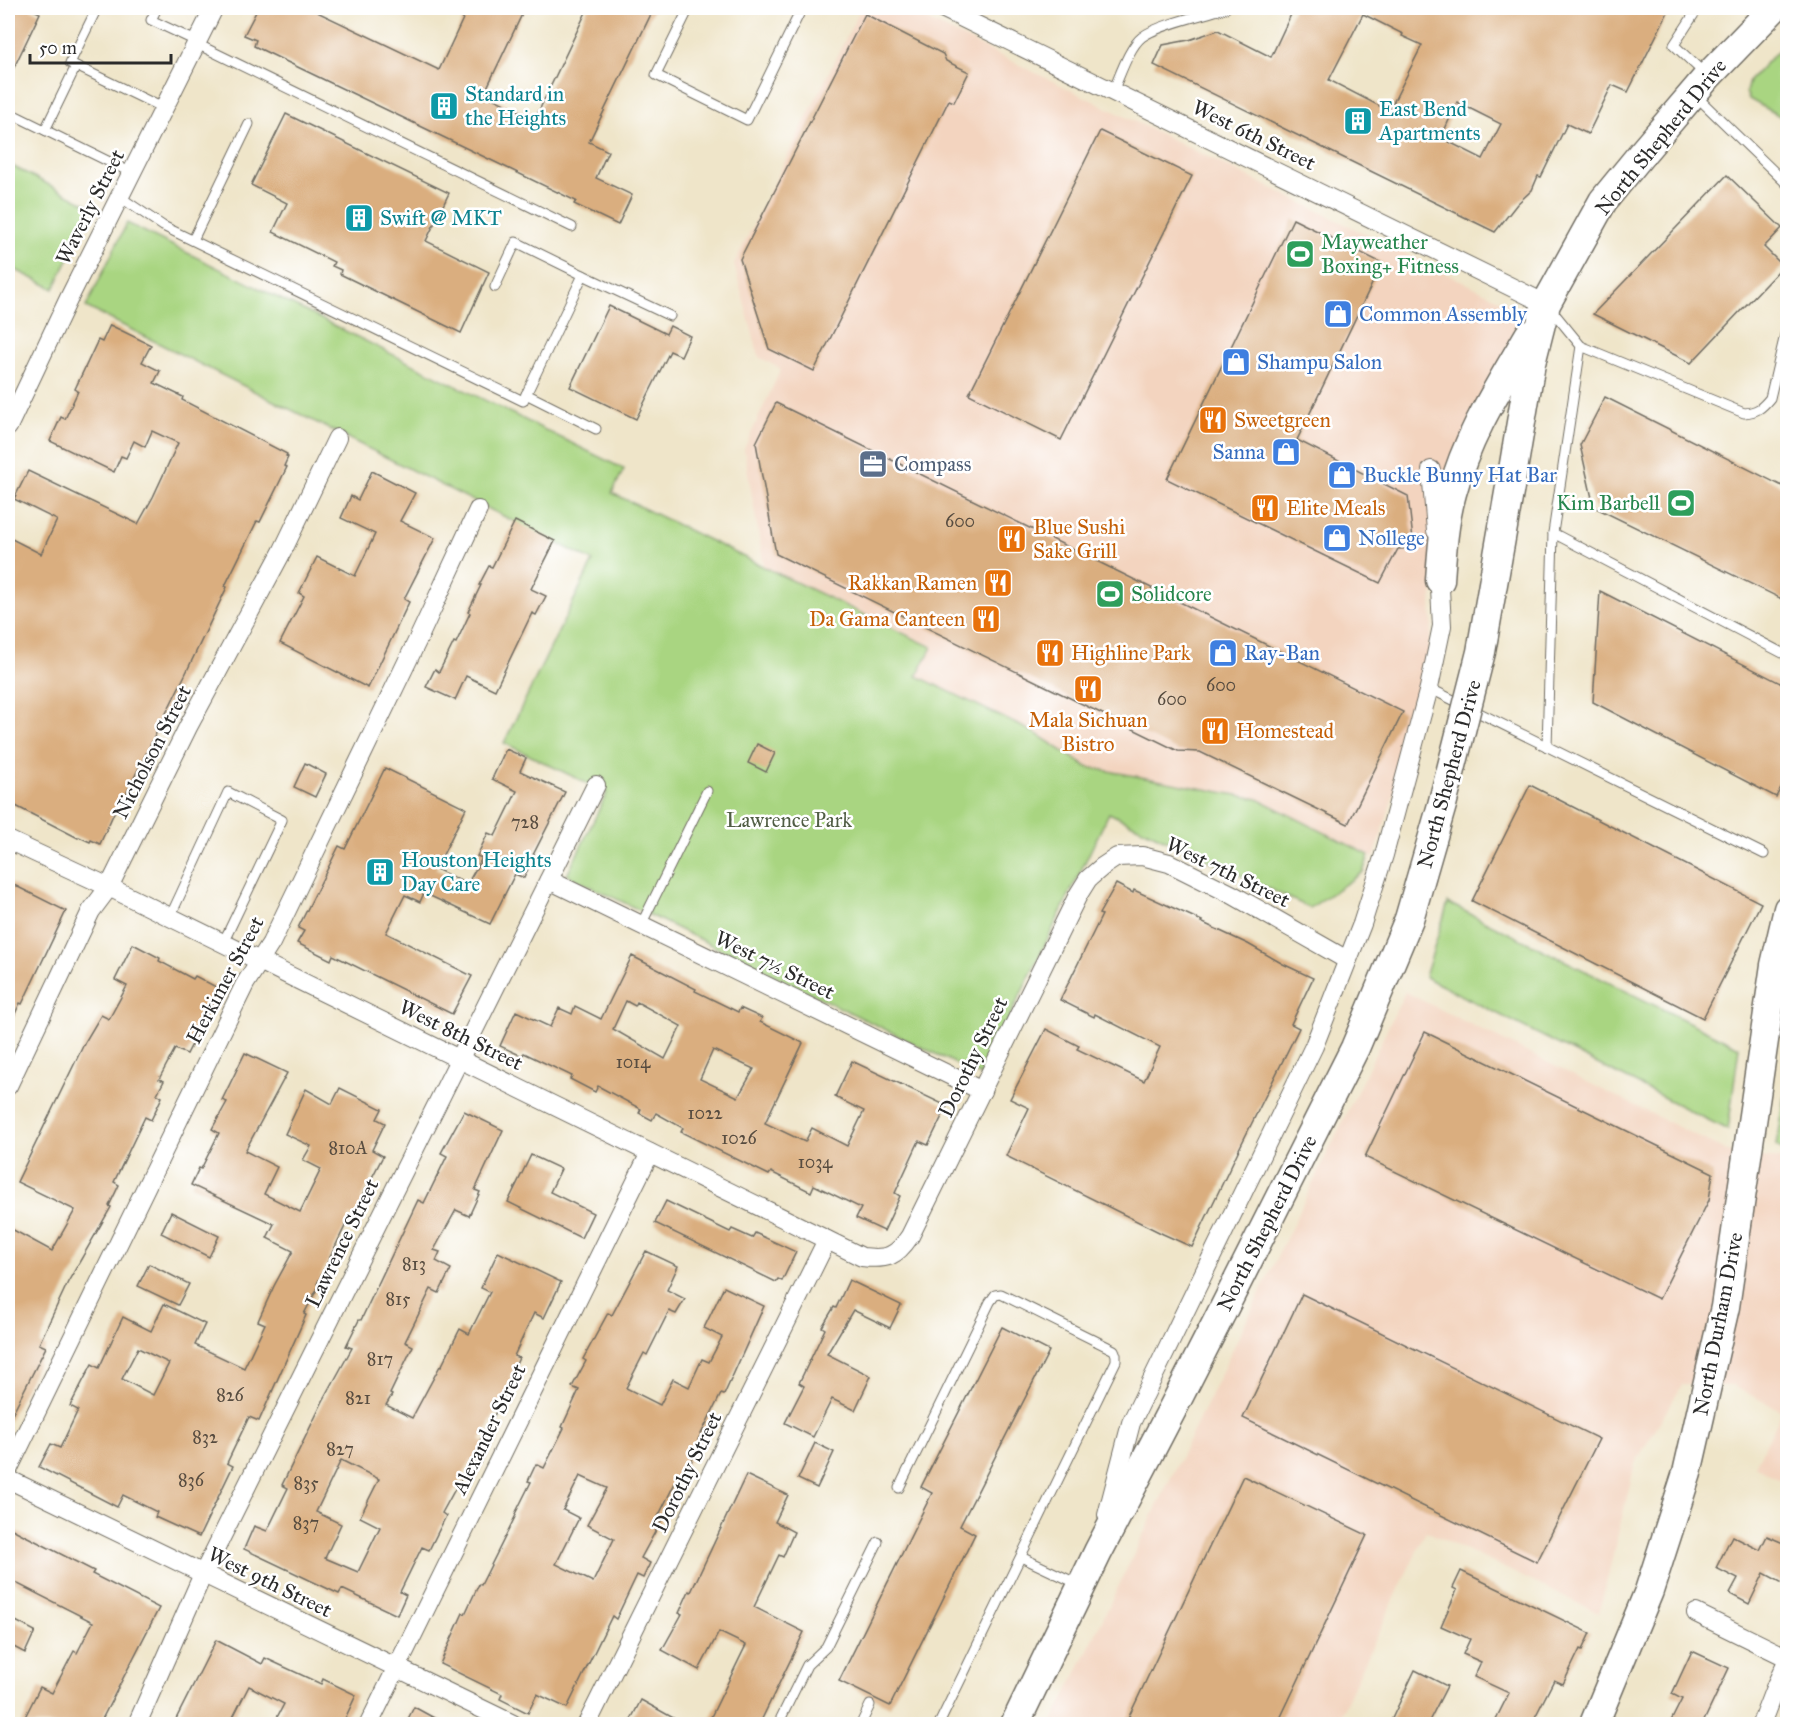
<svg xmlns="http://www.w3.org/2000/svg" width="1795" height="1732" font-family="'IM FELL Great Primer',serif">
	<rect width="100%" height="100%" fill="#fff"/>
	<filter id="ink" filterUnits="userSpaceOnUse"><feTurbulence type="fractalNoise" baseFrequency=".0167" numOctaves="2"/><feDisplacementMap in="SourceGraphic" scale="12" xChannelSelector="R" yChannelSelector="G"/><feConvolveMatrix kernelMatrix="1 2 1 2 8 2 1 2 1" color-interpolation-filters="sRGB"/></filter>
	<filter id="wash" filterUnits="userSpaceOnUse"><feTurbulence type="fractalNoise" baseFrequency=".008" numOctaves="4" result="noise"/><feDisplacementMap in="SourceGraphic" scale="24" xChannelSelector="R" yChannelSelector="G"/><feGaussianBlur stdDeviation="1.35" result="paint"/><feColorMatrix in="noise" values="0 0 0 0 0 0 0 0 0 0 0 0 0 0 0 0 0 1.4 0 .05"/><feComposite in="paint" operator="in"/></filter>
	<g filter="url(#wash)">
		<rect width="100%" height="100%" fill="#efe5c9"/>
		<g fill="#f3d4bf">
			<path d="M861 8H903L1523 311 1461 452 1441 542 1431 603 1432 624 1428 656 1412 735 1374 858 1258 799 1087 767 1035 733 917 676 932 646 764 567 744 449 781 369 759 357 734 264Z"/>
			<path d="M1405 992 1735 1155 1783 1159 1787 1161V1484L1755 1466 1782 1411 1733 1386 1682 1385 1635 1463 1599 1613 1426 1531 1336 1724H1052Z"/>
		</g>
		<g fill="#a9d581" stroke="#6a8056" stroke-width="1.5">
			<path d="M1787 41V120L1749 99 1746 92 1749 81Z"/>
			<path d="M8 164 93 207 54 289 8 266Z"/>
			<path d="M127 223 624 469 612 493 764 567 932 647 917 676 1035 733 1087 767 1258 799 1369 855 1363 872 1310 908 1109 813 981 1076 567 875 607 793 504 743 593 561 86 307Z"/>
			<path d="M1448 903 1739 1047 1728 1130 1425 977Z"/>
			<path d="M1787 1083 1788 1153H1787L1777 1146Z"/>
		</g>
		<g id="blocks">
			<g fill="#daae7f" fill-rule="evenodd">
				<path d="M8 8H29L40 13 8 80Z"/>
				<path d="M258 8H319L317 12 439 70 468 8H525L484 94 535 119 588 8H654L589 142 608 151 596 178 632 195 618 225 574 204 576 201 254 46 256 40 244 35Z"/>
				<path d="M1294 8H1670L1628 92 1612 85 1588 134 1567 124 1541 177 1538 176 1532 190 1517 204 1495 232 1154 65 1163 45 1189 40 1218 30 1271 57ZM1363 14 1403 34 1402 36 1422 45 1389 111 1329 80ZM1457 102 1501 124 1483 159 1441 138Z"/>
				<path d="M865 14 943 54 946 61 969 72 954 102 949 100 814 371 769 349 740 259Z"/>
				<path d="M286 114 449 193 426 241 489 272 461 333 340 274 341 270 332 266 334 262 273 232 287 203 251 185Z"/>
				<path d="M1100 131 1192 176 1061 440 969 394Z"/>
				<path d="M1727 175 1782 228 1764 247 1783 266 1691 363 1593 314Z"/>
				<path d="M1293 219 1382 263 1297 440 1408 496 1414 548 1398 549 1380 583 1167 479Z"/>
				<path d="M609 306 666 334 670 326 690 336 681 356 670 351 636 419 570 387Z"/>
				<path d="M110 325 151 345 142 362 160 371 154 383 183 397 182 400 287 454 286 456 288 457 284 466 287 467 260 522 257 521 225 586 227 587 184 677 124 798 121 797 100 844 91 840 90 842 79 837 78 838 8 802V537L41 554 57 520 14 499 28 471 138 524 153 497 178 443 152 431 145 447 134 441 126 458 121 456 114 472 50 441 61 417 65 419 78 391 75 389 98 340 102 342Z"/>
				<path d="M1605 397 1788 489V602L1594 507 1580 445Z"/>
				<path d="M776 403 1403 712 1348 824 1200 752 1178 751 776 554 756 443Z"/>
				<path d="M372 471 415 493 400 521 435 538 404 599 409 602 368 688 280 643 304 596 299 593 317 557 355 576 375 534 341 518 351 496 358 500Z"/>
				<path d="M515 521 555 541 531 589 546 596 536 615 532 613 495 690 466 676 455 700 426 687 435 669 439 672 454 642 456 643 470 613 468 612 481 585H479L489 566 492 567Z"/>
				<path d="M1600 591 1788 687V774L1776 797 1593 702Z"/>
				<path d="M757 744 775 753 766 772 748 763Z"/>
				<path d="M506 749 526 758 520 771 565 792 533 855H534L524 878 515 874 490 924 424 893 420 902 405 895 386 933 472 976 452 1014 333 955 331 960 297 943 304 931 298 928 339 846 345 849 385 768 466 808 436 869 467 884 482 858 477 856 488 833 495 836 517 791 492 779Z"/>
				<path d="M305 763 326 774 315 797 294 787Z"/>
				<path d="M1530 785 1761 903 1703 1018 1472 901Z"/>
				<path d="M8 882 66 911 22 1004 20 1003 8 1029Z"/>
				<path d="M1116 884 1133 893 1134 890 1202 921 1201 922 1248 944 1283 964 1313 978 1291 1024 1299 1028 1240 1147 1192 1247 1163 1234 1006 1156 1029 1108 1010 1099 1046 1029 1079 1046 1077 1049 1144 1081 1160 1047 1095 1014 1094 1017 1060 1000 1102 915 1099 914Z"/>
				<path d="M133 944 160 958 159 961 193 979 195 976 220 989 187 1054 175 1049 159 1079 164 1081 157 1094 162 1097 151 1120 145 1117 114 1182 119 1185 109 1206 111 1207 68 1282 39 1344 46 1347 8 1422V1227L52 1251 75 1210 17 1182 85 1042 101 1015 109 1019 127 986 115 980Z"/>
				<path d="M632 956 696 989 695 991 738 1012 740 1008 762 1018 760 1022 803 1043 765 1123 805 1142 812 1128 847 1146 864 1111 835 1097 852 1061 947 1106 928 1145 919 1141 895 1193 900 1196 884 1231 856 1218 861 1208 814 1185 811 1192 771 1172 769 1175 681 1132 683 1128 656 1113 652 1120 639 1113 641 1109 598 1086 595 1092 570 1079 572 1076 524 1053 522 1056 500 1046 516 1011 550 1027 559 1008 572 1014 575 1006 601 1019ZM626 1001 635 1006 637 1002 681 1026 665 1059 613 1029ZM713 1050 754 1069 738 1097 700 1079Z"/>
				<path d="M1425 1032 1713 1173 1709 1200 1659 1299 1365 1157Z"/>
				<path d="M245 1053 287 1073 245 1151 277 1167 264 1194 300 1212 321 1169 303 1160 311 1146 285 1134 306 1089 332 1104 340 1088 382 1109 377 1119 385 1123 372 1150 383 1156 361 1199 363 1200 354 1218 350 1216 317 1284 319 1285 304 1314 306 1315 259 1421 249 1417 227 1463 233 1466 199 1537 155 1517 157 1512 123 1495 117 1507 39 1467 51 1444 60 1448 78 1410 70 1406 92 1364 99 1368 123 1317 151 1331 164 1304 205 1324 195 1345 244 1368 265 1324 258 1321 274 1286 293 1251 267 1238 274 1224 191 1185 199 1168 201 1169 219 1133 212 1129 227 1102 222 1100ZM138 1348 169 1363 153 1395 122 1379Z"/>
				<path d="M464 1111 503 1130 475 1190 480 1192 469 1216 456 1210 434 1250 440 1252 436 1261 451 1269 439 1293 431 1289 405 1342 413 1346 390 1394 392 1395 386 1405 412 1418 440 1366 441 1367 460 1329 469 1334 490 1292 481 1288 498 1252 561 1282 544 1318 534 1313 514 1356 519 1358 510 1377 514 1379 480 1441 487 1443 481 1463 471 1460 442 1513 446 1516 429 1550 422 1547 400 1592 406 1595 397 1615 342 1589 339 1594 244 1549 254 1526 267 1531 288 1488 282 1485 323 1401 352 1348 346 1346 359 1320H361L418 1200 424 1203 447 1156 441 1153ZM341 1460 379 1479 360 1517 380 1527 358 1572 325 1558 341 1524 316 1512Z"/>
				<path d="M531 1155 561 1169 550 1192 593 1213 581 1238 508 1202Z"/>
				<path d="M666 1201 730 1232 732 1229 752 1238 755 1233 796 1252 782 1281 778 1279 776 1282 655 1223Z"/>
				<path d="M171 1212 219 1236 209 1257 161 1233Z"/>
				<path d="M646 1251 678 1266 667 1290 685 1299 676 1314 669 1311 647 1355 644 1353 626 1388 660 1405 673 1379 689 1387 702 1359 709 1362 722 1337 704 1328 724 1287 764 1306 724 1395 721 1394 698 1440 701 1442 691 1462 688 1461 681 1476 679 1475 658 1517 662 1519 641 1558 650 1563 643 1578 637 1575 616 1619 612 1616 567 1708 537 1694 528 1713 500 1699 502 1694 440 1664 463 1613 465 1614 479 1584 481 1585 516 1515 515 1514 531 1482 528 1481 536 1464 544 1468 564 1428 562 1427 579 1390 572 1387 586 1361 583 1359 608 1313 612 1315ZM580 1476 607 1488 587 1525 614 1539 593 1582 556 1564 579 1518 563 1510Z"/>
				<path d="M149 1264 189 1284 178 1305 138 1286Z"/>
				<path d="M849 1280 901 1305 890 1328 853 1310 827 1354 871 1376 855 1410 832 1399 813 1437 785 1423 804 1386 799 1383 825 1329 822 1327 834 1307 836 1308Z"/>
				<path d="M1302 1294 1599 1439 1537 1562 1243 1418Z"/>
				<path d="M1002 1327 1049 1351 960 1526 975 1534 890 1706 839 1681 932 1493 921 1487Z"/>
				<path d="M815 1443 834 1452 817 1488 798 1479Z"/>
				<path d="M746 1475 788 1495 775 1522 794 1532 783 1557 779 1555 754 1607 804 1632 759 1725H707L746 1645 719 1632 699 1670 662 1650 682 1614 679 1613 689 1591 691 1592Z"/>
				<path d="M1243 1476 1367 1535 1277 1725H1125Z"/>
				<path d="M12 1529 94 1571 92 1574 159 1608 99 1725H21L40 1687 52 1693 74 1651 77 1653 93 1622 8 1579 14 1567 8 1564V1539Z"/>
				<path d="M1732 1536 1760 1550 1767 1536 1788 1545V1586L1764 1573 1749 1604 1730 1594 1738 1579 1716 1568Z"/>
				<path d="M1461 1571 1590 1633 1582 1650 1580 1649 1563 1684 1554 1680 1531 1725H1493L1509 1693 1474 1677 1481 1662 1463 1654 1470 1639 1441 1626 1457 1590 1453 1588Z"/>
				<path d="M8 1617 35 1631 25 1653 8 1644Z"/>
				<path d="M216 1640 262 1664 265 1658 321 1684 323 1679 356 1695 342 1725H273L284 1704 249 1686 229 1725H173Z"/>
				<path d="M1692 1651 1729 1668 1702 1725H1669L1682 1699 1672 1694Z"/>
				<path d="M1415 1670 1447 1686 1427 1725H1389Z"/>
				<path d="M641 1700 686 1725H628Z"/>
				<path d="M414 1707 447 1725H405Z"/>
			</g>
		</g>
	</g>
	<g filter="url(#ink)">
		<use href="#blocks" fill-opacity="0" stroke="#706c62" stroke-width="1.5"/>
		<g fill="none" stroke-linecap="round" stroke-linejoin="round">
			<g stroke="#706c62" stroke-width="11">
				<g id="lane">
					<path d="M97 8 70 63 165 109"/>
					<path d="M157 8 151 20 198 42"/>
					<path d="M689 8 656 75 747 120 802 8"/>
					<path d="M1698 8 1674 45 1706 75"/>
					<path d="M197 44 572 227"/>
					<path d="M1113 91C1120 76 1129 47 1142 37 1157 25 1206 14 1226 8"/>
					<path d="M1695 95 1788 185"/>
					<path d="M8 112 132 173"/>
					<path d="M45 130 76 66"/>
					<path d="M120 197 163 226 523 401 583 275 670 316"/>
					<path d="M193 240 249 124"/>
					<path d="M495 287 516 242 583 275"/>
					<path d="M1550 308 1581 346"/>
					<path d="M526 394 596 429"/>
					<path d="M1553 533 1788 656"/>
					<path d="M1429 688 1764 854"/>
					<path d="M1547 747 1553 533 1581 346 1744 413C1757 412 1762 408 1770 398L1788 322"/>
					<path d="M170 917 228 792 282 820 223 943"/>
					<path d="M641 925 707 791"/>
					<path d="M899 1488 990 1302 995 1295 1001 1294 1114 1350 1116 1355V1361L939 1724"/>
					<path d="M1021 1557 1078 1584"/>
					<path d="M778 1724 807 1665 826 1647 878 1542"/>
					<path d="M861 1724 870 1705"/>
				</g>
			</g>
			<g stroke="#706c62" stroke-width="20">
				<g id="street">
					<path d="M942 8 1546 304"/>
					<path d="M8 427 69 298 214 8"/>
					<path d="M1431 470 1436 531"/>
					<path d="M8 840 109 887 862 1257C887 1260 896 1257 910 1236L1078 895 1088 879 1102 867 1117 857 1142 856 1169 863 1233 895 1347 960"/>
					<path d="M549 880 982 1091"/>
					<path d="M8 1086 91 911 109 887 188 727 282 552 337 438"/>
					<path d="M8 1470 245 984 271 943 420 635 478 510"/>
					<path d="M8 1479 513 1724"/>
					<path d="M1107 1515 1131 1423 1314 1046 1362 924 1384 855 1429 688 1442 626 1439 570"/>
					<path d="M1696 1613 1788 1658"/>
					<path d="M137 1724 203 1574 596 785"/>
					<path d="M369 1724 650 1153"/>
					<path d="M587 1724 827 1240"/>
					<path d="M1761 1724 1776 1685 1788 1659"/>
				</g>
			</g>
			<g stroke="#706c62" stroke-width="31">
				<g id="primary">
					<path d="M1513 470 1531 363 1546 304 1603 201 1644 151 1708 76 1774 8"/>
					<path d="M1440 580C1442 551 1444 521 1452 493 1467 436 1500 385 1529 335"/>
					<path d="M1015 1724 1098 1552 1174 1406 1222 1312"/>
					<path d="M1594 1724 1649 1591 1687 1473 1725 1307 1775 965 1788 909"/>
				</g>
			</g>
			<use href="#lane" stroke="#fff" stroke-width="9"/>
			<use href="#street" stroke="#fff" stroke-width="18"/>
			<use href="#primary" stroke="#fff" stroke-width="28"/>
			<g stroke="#706c62" stroke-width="31" stroke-linecap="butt">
				<path id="primary-bridge" d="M1222 1312 1355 1048 1409 919 1442 805 1481 652 1513 470"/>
			</g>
			<use href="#primary-bridge" stroke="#fff" stroke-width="28"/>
		</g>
	</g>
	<defs>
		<g id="building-square" transform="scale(1.5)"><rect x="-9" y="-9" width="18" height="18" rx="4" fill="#0f9aa8" stroke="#fff"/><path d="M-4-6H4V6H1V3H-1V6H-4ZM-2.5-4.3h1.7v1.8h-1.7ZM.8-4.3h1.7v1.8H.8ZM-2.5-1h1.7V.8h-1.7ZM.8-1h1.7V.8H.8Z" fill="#fff"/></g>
		<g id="stadium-square" transform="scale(1.5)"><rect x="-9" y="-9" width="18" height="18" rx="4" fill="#2e9e5b" stroke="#fff"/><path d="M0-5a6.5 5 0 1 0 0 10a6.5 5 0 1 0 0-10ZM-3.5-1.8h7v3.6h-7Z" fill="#fff"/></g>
		<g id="shop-square" transform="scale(1.5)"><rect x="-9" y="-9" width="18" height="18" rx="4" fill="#3f7fe0" stroke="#fff"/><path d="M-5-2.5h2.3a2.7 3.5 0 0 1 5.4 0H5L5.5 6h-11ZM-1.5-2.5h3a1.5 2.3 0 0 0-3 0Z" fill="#fff"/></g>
		<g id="restaurant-square" transform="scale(1.5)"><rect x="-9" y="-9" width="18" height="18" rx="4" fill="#e8710a" stroke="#fff"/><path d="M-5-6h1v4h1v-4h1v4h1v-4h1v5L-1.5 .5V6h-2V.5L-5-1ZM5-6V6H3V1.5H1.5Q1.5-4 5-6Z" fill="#fff"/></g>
		<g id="office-square" transform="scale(1.5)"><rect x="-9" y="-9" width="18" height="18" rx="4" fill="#5c6f8a" stroke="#fff"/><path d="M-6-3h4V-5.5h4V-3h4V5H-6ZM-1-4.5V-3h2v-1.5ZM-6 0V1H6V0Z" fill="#fff"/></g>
	</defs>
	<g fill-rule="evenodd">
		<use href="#building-square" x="444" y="106"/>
		<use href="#building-square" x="1358" y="121"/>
		<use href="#building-square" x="359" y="218"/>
		<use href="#stadium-square" x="1300" y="254"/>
		<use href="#shop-square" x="1338" y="314"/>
		<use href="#shop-square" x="1236" y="362"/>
		<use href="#restaurant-square" x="1213" y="420"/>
		<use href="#shop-square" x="1286" y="452"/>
		<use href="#office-square" x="873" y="464"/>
		<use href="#shop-square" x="1342" y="475"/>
		<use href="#stadium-square" x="1681" y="503"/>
		<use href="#restaurant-square" x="1265" y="508"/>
		<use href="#shop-square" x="1337" y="538"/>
		<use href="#restaurant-square" x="1012" y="539"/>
		<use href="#restaurant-square" x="998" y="583"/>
		<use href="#stadium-square" x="1110" y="594"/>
		<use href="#restaurant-square" x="986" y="619"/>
		<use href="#restaurant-square" x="1050" y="653"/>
		<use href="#shop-square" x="1223" y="653"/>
		<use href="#restaurant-square" x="1088" y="689"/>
		<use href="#restaurant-square" x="1215" y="731"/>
		<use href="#building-square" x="380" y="872"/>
	</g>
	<g text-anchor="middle" stroke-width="5" stroke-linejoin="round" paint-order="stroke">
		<g font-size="18" fill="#574c40">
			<text x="960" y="527">600</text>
			<text x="1221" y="691">600</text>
			<text x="1172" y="705">600</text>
			<text x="525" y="828">728</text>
			<text x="633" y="1068">1014</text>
			<text x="705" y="1119">1022</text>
			<text x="739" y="1144">1026</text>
			<text x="348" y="1154">810A</text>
			<text x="815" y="1168">1034</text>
			<text x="414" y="1270">813</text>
			<text x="398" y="1305">815</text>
			<text x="380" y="1365">817</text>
			<text x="230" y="1401">826</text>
			<text x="358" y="1404">821</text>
			<text x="205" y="1443">832</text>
			<text x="340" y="1455">827</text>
			<text x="191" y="1486">836</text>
			<text x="306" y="1489">835</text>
			<text x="306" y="1529">837</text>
		</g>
		<g font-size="21" fill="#0d838f" stroke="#fff" text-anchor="start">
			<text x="465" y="101">Standard in<tspan x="465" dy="24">the Heights</tspan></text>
			<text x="1379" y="116">East Bend<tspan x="1379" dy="24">Apartments</tspan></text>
			<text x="380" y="225">Swift @ MKT</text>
			<text x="401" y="867">Houston Heights<tspan x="401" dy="24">Day Care</tspan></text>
		</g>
		<g font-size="21" fill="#2b2b2b" stroke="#fff">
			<text transform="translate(1254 135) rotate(26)" y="7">West 6th Street</text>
			<text transform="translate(1661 137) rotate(-51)" y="7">North Shepherd Drive</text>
			<text transform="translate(90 207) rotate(-63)" y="7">Waverly Street</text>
			<text transform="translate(152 752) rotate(-63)" y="7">Nicholson Street</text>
			<text transform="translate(1449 774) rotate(-75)" y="7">North Shepherd Drive</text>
			<text transform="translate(1228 872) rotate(26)" y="7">West 7th Street</text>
			<text transform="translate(775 965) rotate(26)" y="7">West 7½ Street</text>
			<text transform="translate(225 980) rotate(-62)" y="7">Herkimer Street</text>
			<text transform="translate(461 1035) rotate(26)" y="7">West 8th Street</text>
			<text transform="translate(973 1057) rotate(-64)" y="7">Dorothy Street</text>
			<text transform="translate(1267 1223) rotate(-63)" y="7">North Shepherd Drive</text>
			<text transform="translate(342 1243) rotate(-64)" y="7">Lawrence Street</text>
			<text transform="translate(1718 1324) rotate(-79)" y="7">North Durham Drive</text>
			<text transform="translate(489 1429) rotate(-64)" y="7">Alexander Street</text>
			<text transform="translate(687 1472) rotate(-64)" y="7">Dorothy Street</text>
			<text transform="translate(270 1582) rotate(26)" y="7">West 9th Street</text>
		</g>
		<g font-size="21" fill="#27864d" stroke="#fff" text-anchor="start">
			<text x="1321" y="249">Mayweather<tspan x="1321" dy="24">Boxing+ Fitness</tspan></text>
			<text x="1660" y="510" text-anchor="end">Kim Barbell</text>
			<text x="1131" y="601">Solidcore</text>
		</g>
		<g font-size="21" fill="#366cbe" stroke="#fff" text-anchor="start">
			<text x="1359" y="321">Common Assembly</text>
			<text x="1257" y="369">Shampu Salon</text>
			<text x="1265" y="459" text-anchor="end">Sanna</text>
			<text x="1363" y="482">Buckle Bunny Hat Bar</text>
			<text x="1358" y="545">Nollege</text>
			<text x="1244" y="660">Ray-Ban</text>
		</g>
		<g font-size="21" fill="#c56008" stroke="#fff" text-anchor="start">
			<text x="1234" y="427">Sweetgreen</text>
			<text x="1286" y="515">Elite Meals</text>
			<text x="1033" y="534">Blue Sushi<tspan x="1033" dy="24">Sake Grill</tspan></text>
			<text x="977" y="590" text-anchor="end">Rakkan Ramen</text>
			<text x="965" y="626" text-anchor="end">Da Gama Canteen</text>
			<text x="1071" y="660">Highline Park</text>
			<text x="1088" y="727" text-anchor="middle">Mala Sichuan<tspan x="1088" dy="24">Bistro</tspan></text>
			<text x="1236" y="738">Homestead</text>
		</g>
		<g font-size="21" fill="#4e5e75" stroke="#fff" text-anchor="start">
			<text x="894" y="471">Compass</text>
		</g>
		<g font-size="21" fill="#515e45" stroke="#fff">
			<text x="789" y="827">Lawrence Park</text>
		</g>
	</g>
	<rect width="1795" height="1732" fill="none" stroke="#fff" stroke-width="30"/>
	<path d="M30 54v9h141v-9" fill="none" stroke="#2b2b2b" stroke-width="3"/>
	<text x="39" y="54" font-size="18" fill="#2b2b2b" stroke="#ffffff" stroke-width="4.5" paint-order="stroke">50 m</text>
</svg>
